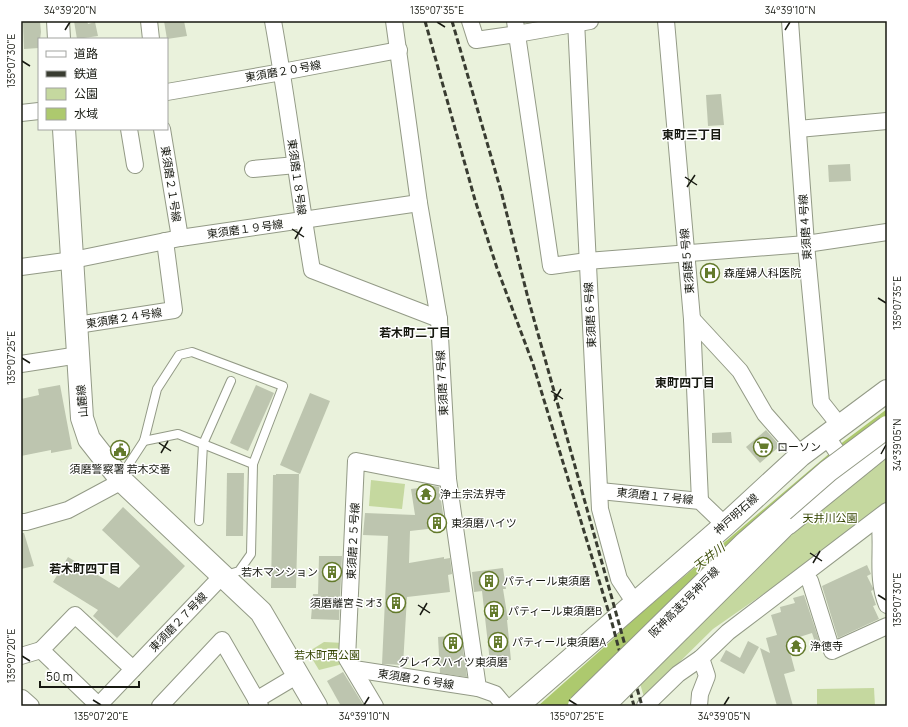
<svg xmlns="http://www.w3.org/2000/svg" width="908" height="727" font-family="Manrope,'Noto Sans JP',sans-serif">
	<rect width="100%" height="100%" fill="#eaf2dc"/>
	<g fill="#c5d89f">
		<path d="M887 440V502L798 570 713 629 644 697 631 653Z"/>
		<path d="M371 480 405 484 402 509 369 506Z"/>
		<path d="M324 642 344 643 343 664 319 670 308 652Z"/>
		<path d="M874 688 875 706H817V689Z"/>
	</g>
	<path fill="#adc96e" d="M887 409V438L571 706H538L611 641 628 624 843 442Z"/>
	<g fill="#bdc5af">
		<path d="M23 21H40L41 32 39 48 24 49Z"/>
		<path d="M74 21H87L88 24 95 22 98 36 77 39Z"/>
		<path d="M164 21H184L187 36 167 39Z"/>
		<path d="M721 94 724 125 708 126 706 95Z"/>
		<path d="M850 164 851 181 829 182 828 165Z"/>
		<path d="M60 385 72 449 51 453V450L21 456V399L39 395 38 389Z"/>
		<path d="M256 385 274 393 248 451 230 443Z"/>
		<path d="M310 393 330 401 300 474 280 465Z"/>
		<path d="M766 430 780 446 760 463 746 447Z"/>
		<path d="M731 432 732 443H712V433Z"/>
		<path d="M227 473H244L243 536H226Z"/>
		<path d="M276 474H299L296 588H271L273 475H276Z"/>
		<path d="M434 486 439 487 445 527 410 531 409 563 444 557V559L450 558 452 574 448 575 450 592 407 597 403 665 382 664 388 536 363 535 365 513 415 515 411 489Z"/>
		<path d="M123 507 185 566 117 638 93 616 98 610 53 582 68 557 119 588 140 566 102 530Z"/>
		<path d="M21 533H24L34 566 21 569Z"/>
		<path d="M319 556H342L339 620 311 619 313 594H318Z"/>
		<path d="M867 565 871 574 867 576 873 588V590L871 591 876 605 873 606 879 619 838 638 822 586Z"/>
		<path d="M503 568 506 589H503L508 620H507L511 660 490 662 482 591 474 592 472 572Z"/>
		<path d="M804 595 822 649 818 651 812 633 787 641 795 671 784 674 793 706H777L760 648 770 653 766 638 777 635 771 615 781 612 780 607 795 603 793 598Z"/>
		<path d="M461 635 467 677 440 673 438 637Z"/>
		<path d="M748 641 759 647 744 674 720 661 726 650 740 658Z"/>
		<path d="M343 672 364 706H341L327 681Z"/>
	</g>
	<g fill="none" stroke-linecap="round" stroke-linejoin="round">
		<g stroke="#939a86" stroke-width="10">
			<g id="lane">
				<path d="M144 441 178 434 253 464"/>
				<path d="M123 479 127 467 144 441 157 389 179 355 192 352 283 386 253 464 251 554 239 571 226 575"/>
				<path d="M199 521 203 444 231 381"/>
			</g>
		</g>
		<g stroke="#939a86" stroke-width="18">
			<g id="street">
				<path d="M149 21 151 39"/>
				<path d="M273 21C288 104 298 187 312 270L439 319"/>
				<path d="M394 21 419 203 439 319 448 479 478 688 495 694 505 706"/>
				<path d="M470 21 476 40 517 34 590 21"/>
				<path d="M515 21 551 266 587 261 806 244 887 232"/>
				<path d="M576 21 600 509 619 579 635 603"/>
				<path d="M666 21 692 319 700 501"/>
				<path d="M790 21 806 244 821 402 840 426"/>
				<path d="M167 92 282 72 399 50"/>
				<path d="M21 113 39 111"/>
				<path d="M129 129 135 165"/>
				<path d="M162 129 180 238"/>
				<path d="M798 129 887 121"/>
				<path d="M253 169 296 165"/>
				<path d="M21 267 73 260 180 238 419 203"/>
				<path d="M692 319 740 371 765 414 801 455"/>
				<path d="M77 325 174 310 165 241"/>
				<path d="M21 364 79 355"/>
				<path d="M831 443 848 468"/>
				<path d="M600 491 700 501 725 525"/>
				<path d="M879 518C884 546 875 577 887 605"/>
				<path d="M21 522H26L68 510 122 481"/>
				<path d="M804 575 810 581 832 651 887 626"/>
				<path d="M21 656 41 650"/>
				<path d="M354 669 478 688"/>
				<path d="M21 698H22L31 706"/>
				<path d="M256 700 298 675"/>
				<path d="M98 705 41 650 75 615 133 669"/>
				<path d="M98 706 222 576"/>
				<path d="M160 706 222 640 260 706"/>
				<path d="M375 706 347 659 356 461 448 479"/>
				<path d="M645 706 678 674 701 658 728 632 887 511"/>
				<path d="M699 706 700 694 707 676 701 658"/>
			</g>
		</g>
		<g stroke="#939a86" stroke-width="24">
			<g id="primary">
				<path d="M58 21 59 39"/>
				<path d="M64 129 82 418 89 439 122 481 261 612 316 706"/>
				<path d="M517 706 725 525 801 455 887 391"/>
			</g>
		</g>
		<g stroke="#939a86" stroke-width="24">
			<path id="highway" d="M787 524 887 443"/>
		</g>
		<use href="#lane" stroke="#fff" stroke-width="8"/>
		<use href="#street" stroke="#fff" stroke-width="16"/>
		<use href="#primary" stroke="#fff" stroke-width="22"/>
		<use href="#highway" stroke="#fff" stroke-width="22"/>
		<g stroke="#393c31" stroke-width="3" stroke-dasharray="6 3" stroke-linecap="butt">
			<path d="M425 21 475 200 497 268 533 364 612 623 634 706"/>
			<path d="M452 21 501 191 528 298 642 706"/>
		</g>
		<g stroke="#939a86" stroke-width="24" stroke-linecap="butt">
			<g id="highway-bridge">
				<path d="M579 706 744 544 828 471 887 427"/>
				<path d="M603 706 783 527"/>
			</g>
		</g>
		<use href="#highway-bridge" stroke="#fff" stroke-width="22"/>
	</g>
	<path fill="none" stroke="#171911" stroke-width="1.5" d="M437 22 445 27M65 30 70 22M785 30 790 22M22 61 30 66M685 177 697 185M687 187 695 175M292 229 304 237M295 239 302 227M878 298 886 303M22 358 30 363M551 391 563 399M554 401 561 389M159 443 171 451M161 453 168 441M881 454 886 445M810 553 822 561M813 563 820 551M878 595 886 600M418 605 430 613M420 615 427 603M22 656 30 661M93 700 101 705M569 700 577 705M364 705 369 697M724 705 729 697"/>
	<defs>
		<g id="hospital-ring" transform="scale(1)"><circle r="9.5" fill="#fff" stroke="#637a2b" stroke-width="1.5"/><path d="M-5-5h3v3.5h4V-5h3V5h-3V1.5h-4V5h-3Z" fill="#637a2b"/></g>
		<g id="supermarket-ring" transform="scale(1)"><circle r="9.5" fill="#fff" stroke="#637a2b" stroke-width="1.5"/><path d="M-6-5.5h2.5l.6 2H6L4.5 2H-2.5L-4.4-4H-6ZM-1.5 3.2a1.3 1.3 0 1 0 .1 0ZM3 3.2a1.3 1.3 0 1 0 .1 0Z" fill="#637a2b"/></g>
		<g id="civic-ring" transform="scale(1)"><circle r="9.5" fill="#fff" stroke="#637a2b" stroke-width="1.5"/><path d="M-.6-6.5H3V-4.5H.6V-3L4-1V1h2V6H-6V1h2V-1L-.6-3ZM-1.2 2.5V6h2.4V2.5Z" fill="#637a2b"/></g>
		<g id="temple-ring" transform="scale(1)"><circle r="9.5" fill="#fff" stroke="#637a2b" stroke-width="1.5"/><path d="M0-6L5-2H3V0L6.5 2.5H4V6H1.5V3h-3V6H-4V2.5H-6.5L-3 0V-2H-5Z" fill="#637a2b"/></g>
		<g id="building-ring" transform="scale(1)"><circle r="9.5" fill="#fff" stroke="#637a2b" stroke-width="1.5"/><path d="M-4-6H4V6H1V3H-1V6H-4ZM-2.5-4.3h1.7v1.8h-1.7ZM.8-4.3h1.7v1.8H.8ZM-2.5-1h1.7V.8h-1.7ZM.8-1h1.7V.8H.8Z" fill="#637a2b"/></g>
	</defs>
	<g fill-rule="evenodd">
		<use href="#hospital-ring" x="710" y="273"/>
		<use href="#supermarket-ring" x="763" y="447"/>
		<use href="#civic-ring" x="120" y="450"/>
		<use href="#temple-ring" x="426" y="494"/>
		<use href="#building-ring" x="437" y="523"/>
		<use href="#building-ring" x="332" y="572"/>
		<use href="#building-ring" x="489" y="581"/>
		<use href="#building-ring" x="396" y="603"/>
		<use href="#building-ring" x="494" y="611"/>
		<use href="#building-ring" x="498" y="642"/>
		<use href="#building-ring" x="453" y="643"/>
		<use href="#temple-ring" x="796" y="646"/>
	</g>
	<g text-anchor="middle" stroke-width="3" stroke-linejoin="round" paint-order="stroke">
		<g font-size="11" fill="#171911" stroke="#fff">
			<text transform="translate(283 71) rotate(-10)" y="4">東須磨２０号線</text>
			<text transform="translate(297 177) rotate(82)" y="4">東須磨１８号線</text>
			<text transform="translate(171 184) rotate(81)" y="4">東須磨２１号線</text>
			<text transform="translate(805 227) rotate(-94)" y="4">東須磨４号線</text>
			<text transform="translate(245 229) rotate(-8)" y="4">東須磨１９号線</text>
			<text transform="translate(687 261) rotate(-95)" y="4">東須磨５号線</text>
			<text transform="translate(590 315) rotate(-93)" y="4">東須磨６号線</text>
			<text transform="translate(124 318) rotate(-9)" y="4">東須磨２４号線</text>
			<text transform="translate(442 383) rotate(-93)" y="4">東須磨７号線</text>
			<text transform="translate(82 401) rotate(-95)" y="4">山麓線</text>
			<text transform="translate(655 496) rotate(6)" y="4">東須磨１７号線</text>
			<text transform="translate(736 514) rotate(-42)" y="4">神戸明石線</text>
			<text transform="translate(353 541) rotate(-87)" y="4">東須磨２５号線</text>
			<text transform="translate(684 602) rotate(-45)" y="4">阪神高速3号神戸線</text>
			<text transform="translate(178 622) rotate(-46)" y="4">東須磨２７号線</text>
			<text transform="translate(416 679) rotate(9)" y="4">東須磨２６号線</text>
		</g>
		<g font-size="11" fill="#171911" stroke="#fff" text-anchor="start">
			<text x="724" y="277">森産婦人科医院</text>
			<text x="777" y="451">ローソン</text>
			<text x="120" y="473" text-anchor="middle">須磨警察署 若木交番</text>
			<text x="440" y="498">浄土宗法界寺</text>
			<text x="451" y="527">東須磨ハイツ</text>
			<text x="318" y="576" text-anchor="end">若木マンション</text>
			<text x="503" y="585">パティール東須磨</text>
			<text x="382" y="607" text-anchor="end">須磨離宮ミオ3</text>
			<text x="508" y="615">パティール東須磨B</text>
			<text x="512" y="646">パティール東須磨A</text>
			<text x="810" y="650">浄徳寺</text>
			<text x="453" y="666" text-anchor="middle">グレイスハイツ東須磨</text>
		</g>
		<g font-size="11" fill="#344500" stroke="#fff">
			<text x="830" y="522">天井川公園</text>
			<text x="327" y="659">若木町西公園</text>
		</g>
		<g font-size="12" font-weight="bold" fill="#171911" stroke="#fff">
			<text x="692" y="139">東町三丁目</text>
			<text x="415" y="337">若木町二丁目</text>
			<text x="685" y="387">東町四丁目</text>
			<text x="85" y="573">若木町四丁目</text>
		</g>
		<g font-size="12" font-style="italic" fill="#3d4e0a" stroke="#fff">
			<text transform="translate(709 557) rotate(-38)" y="4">天井川</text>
		</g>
	</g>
	<rect width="908" height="727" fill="none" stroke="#ffffff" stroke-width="44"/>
	<rect x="38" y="38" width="130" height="92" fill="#ffffff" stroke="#a2a3a0"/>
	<rect x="46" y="51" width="20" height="6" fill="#ffffff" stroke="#a2a3a0"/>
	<text x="74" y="58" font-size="12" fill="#171911">道路</text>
	<rect x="46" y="71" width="20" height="6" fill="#393c31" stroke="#a2a3a0"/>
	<text x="74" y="78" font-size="12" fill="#171911">鉄道</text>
	<rect x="46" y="88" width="20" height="12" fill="#c5d89f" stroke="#a2a3a0"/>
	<text x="74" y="98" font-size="12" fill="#171911">公園</text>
	<rect x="46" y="108" width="20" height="12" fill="#adc96e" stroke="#a2a3a0"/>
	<text x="74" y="118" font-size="12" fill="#171911">水域</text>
	<path d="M40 681v6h99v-6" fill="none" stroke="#171911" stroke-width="2"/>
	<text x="46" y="681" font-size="12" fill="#171911" stroke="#ffffff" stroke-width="3" paint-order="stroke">50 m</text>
	<rect x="22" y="22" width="864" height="683" fill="none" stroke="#171911" stroke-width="1.5"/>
	<g font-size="10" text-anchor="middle" fill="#171911">
		<text x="70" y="14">34°39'20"N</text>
		<text x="437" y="14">135°07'35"E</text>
		<text x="790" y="14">34°39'10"N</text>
		<text transform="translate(11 61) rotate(-90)" y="4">135°07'30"E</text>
		<text transform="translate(897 303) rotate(-90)" y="4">135°07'35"E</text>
		<text transform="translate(11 358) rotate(-90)" y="4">135°07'25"E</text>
		<text transform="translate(897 445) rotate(-90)" y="4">34°39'05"N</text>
		<text transform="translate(897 600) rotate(-90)" y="4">135°07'30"E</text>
		<text transform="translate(11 656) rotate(-90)" y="4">135°07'20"E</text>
		<text x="101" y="720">135°07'20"E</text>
		<text x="364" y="720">34°39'10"N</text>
		<text x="577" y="720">135°07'25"E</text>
		<text x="724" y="720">34°39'05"N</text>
	</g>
</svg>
